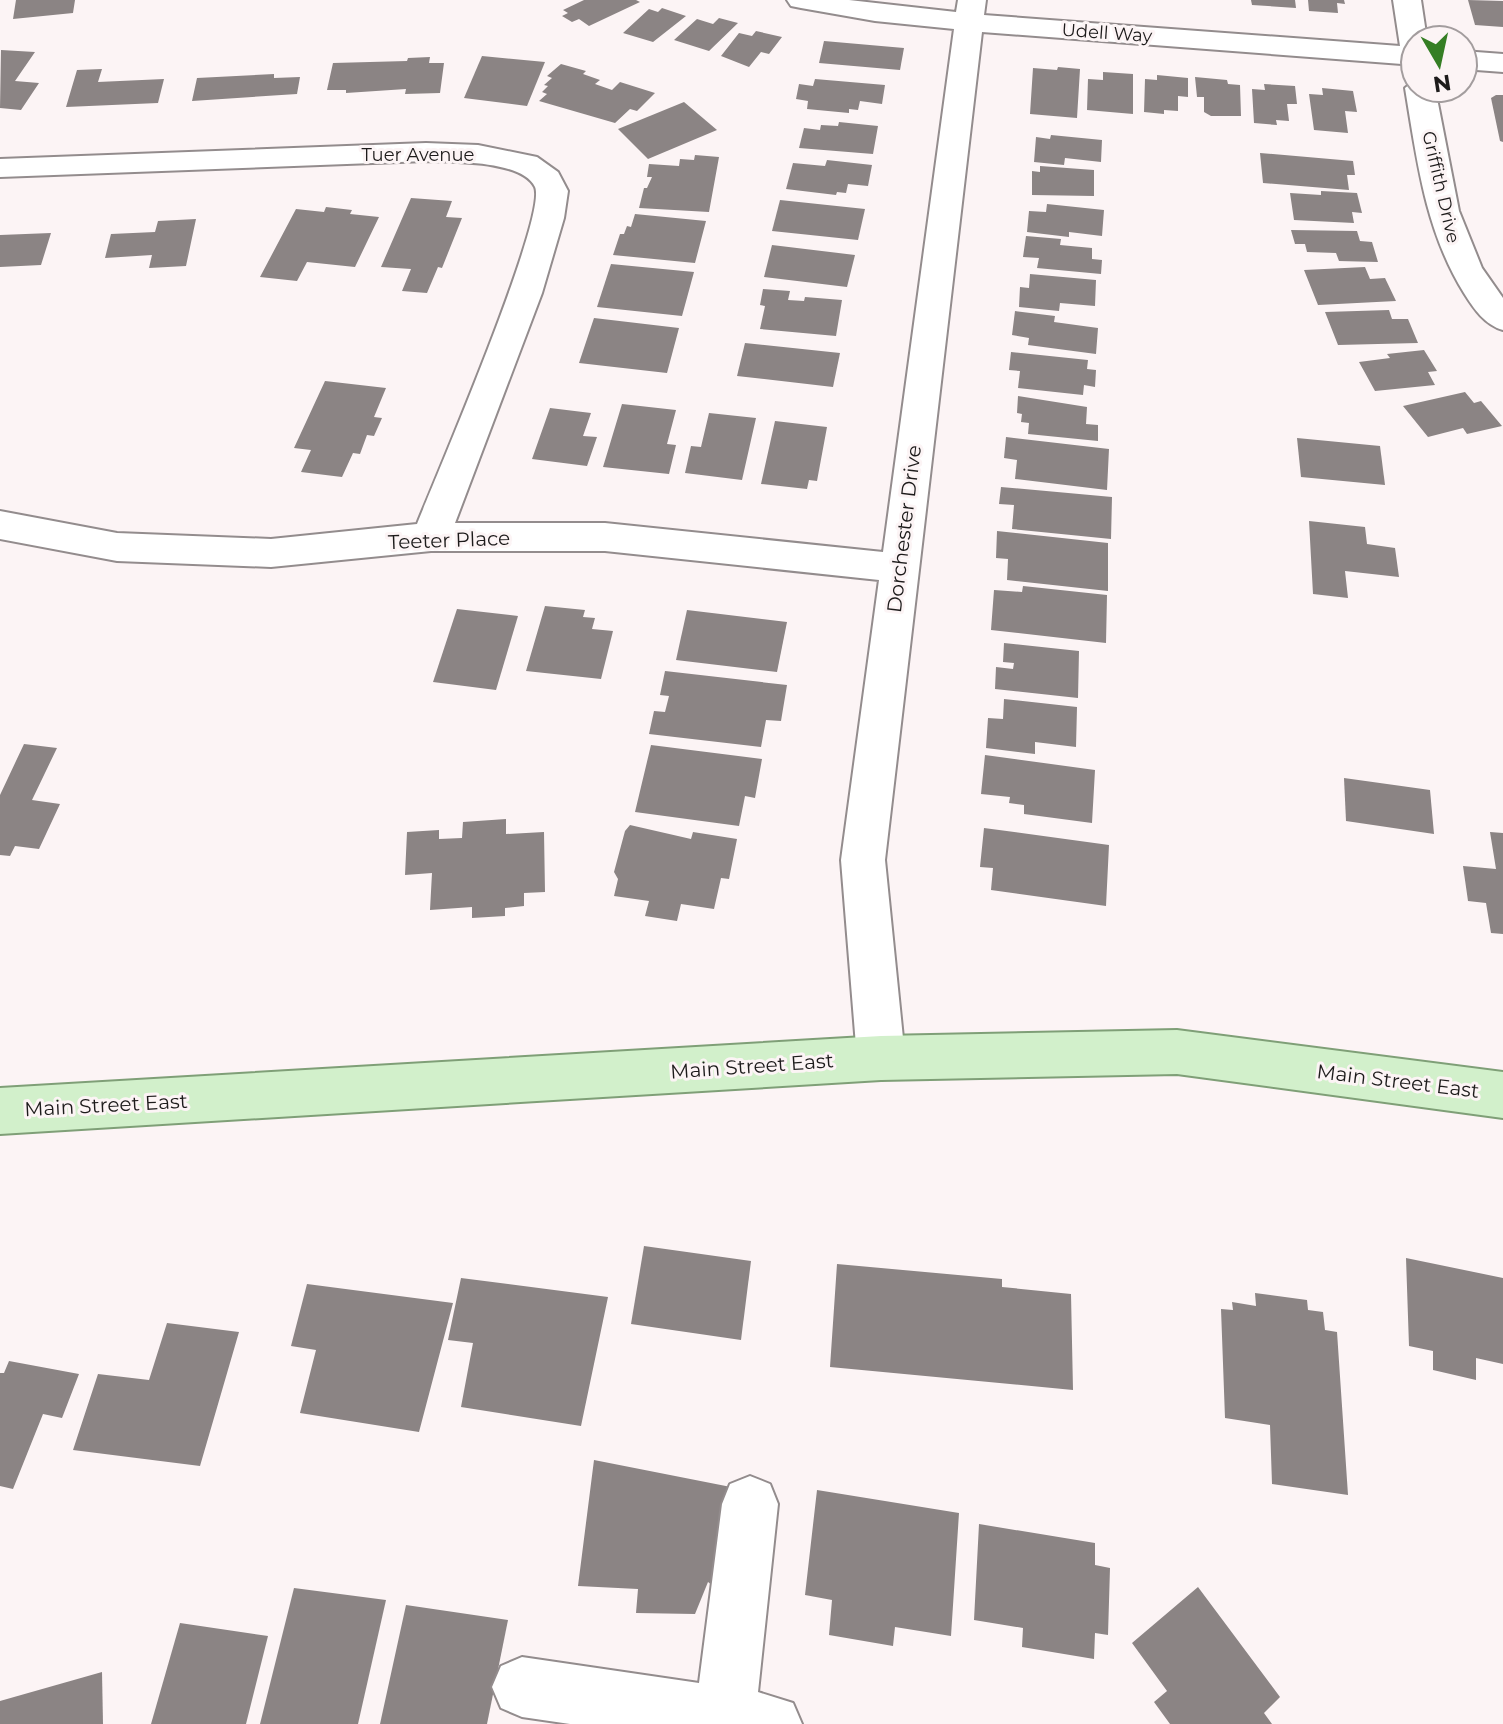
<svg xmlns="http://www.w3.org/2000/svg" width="1503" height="1724" font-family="Montserrat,sans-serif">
	<rect width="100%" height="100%" fill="#fcf4f5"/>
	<g fill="#8b8484">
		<path d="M16 0H75L73 13 13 19Z"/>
		<path d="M584 0H636L640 2 589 26 579 19 572 22 562 16 568 13 563 10Z"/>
		<path d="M1251 0H1295L1296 8 1252 5Z"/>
		<path d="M1308 0H1344L1345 4 1337 3 1338 13 1309 11Z"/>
		<path d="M1468 0 1503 1V27L1475 25Z"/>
		<path d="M662 8 686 16 653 42 623 33 649 9 658 12Z"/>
		<path d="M719 18 738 23 709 51 674 40 697 19 713 24Z"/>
		<path d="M756 31 782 37 769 54 761 52 749 67 721 56 739 33 752 36Z"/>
		<path d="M824 41 904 48 900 70 819 63Z"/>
		<path d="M1 50 35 52 15 81 39 83 21 110 0 108Z"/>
		<path d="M482 56 545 62 527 106 464 98Z"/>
		<path d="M430 57 429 63H444L440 93 405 94 406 89 346 93V90H327L333 63 407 61 408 58Z"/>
		<path d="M561 64 586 71 583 74 600 80 595 84 612 90 620 82 655 93 637 111 630 109 615 123 539 101 547 94 542 92 548 86 544 85 552 78 547 76Z"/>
		<path d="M1058 67 1080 69 1077 118 1030 114 1033 68 1057 70Z"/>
		<path d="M102 69 98 82 164 79 158 103 66 107 77 70Z"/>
		<path d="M1103 72 1133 74V114L1087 110 1088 79 1103 80Z"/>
		<path d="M274 74V78L300 77 297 94 192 101 197 78Z"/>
		<path d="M1157 75 1188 78V97L1178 96V111L1164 110V114L1144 112 1145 79 1157 80Z"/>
		<path d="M1195 77 1227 80 1228 84 1240 85 1241 116H1211L1204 112V97H1197Z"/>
		<path d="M815 79 885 85 882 104 860 101 858 110 849 109V113L807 109 808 101 796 99 799 84 813 86Z"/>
		<path d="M1264 84 1295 86 1297 104H1287L1289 121 1276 120 1277 125 1254 123 1252 89 1265 90Z"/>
		<path d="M1322 88 1353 91 1357 112 1345 111 1348 133 1314 130 1309 94 1323 95Z"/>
		<path d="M1496 95H1503V142L1500 141 1491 98Z"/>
		<path d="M684 102 717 130 648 159 618 129Z"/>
		<path d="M839 122 878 126 873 154 799 148 804 128 820 130 821 125 838 126Z"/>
		<path d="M1051 135 1102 140 1101 162 1065 158 1064 165 1034 162 1036 137 1050 139Z"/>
		<path d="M1260 153 1353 161 1355 175H1347L1349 190 1263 183Z"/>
		<path d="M695 155 719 157 709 212 639 208 644 188H647L652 177H647L649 164 679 166 680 159 694 160Z"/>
		<path d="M827 160 872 165 868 186 848 184 846 193 837 192 836 195 786 189 793 163 825 166Z"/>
		<path d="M1040 166 1094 170V196L1032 195V171L1040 172Z"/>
		<path d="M1321 191 1357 193 1362 213 1352 212 1354 223 1294 220 1290 193 1321 195Z"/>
		<path d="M411 198 452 201 446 217 462 218 442 268 438 267 427 293 402 291 411 269 381 267Z"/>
		<path d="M780 200 865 209 858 240 772 231Z"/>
		<path d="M1047 204 1104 210 1102 236 1069 232V237L1027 232 1029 211 1046 212Z"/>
		<path d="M326 207 352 210 350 214 379 217 355 267 307 262 297 281 260 277 296 209 324 212Z"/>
		<path d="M635 214 706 221 695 263 613 255 620 234H624L627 226 631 227Z"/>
		<path d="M196 219 186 266 149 268 152 255 105 258 111 234 155 232 158 221Z"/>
		<path d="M1291 230 1357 231 1360 241 1372 242 1378 262 1339 261 1336 253 1307 252 1305 244H1295Z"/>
		<path d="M51 233 41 265 0 267V235Z"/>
		<path d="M1026 236 1061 239 1060 245 1092 248V259L1102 260 1101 274 1037 268 1039 258 1023 257Z"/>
		<path d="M772 245 855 255 847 287 764 277Z"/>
		<path d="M611 264 694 272 682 316 597 307Z"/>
		<path d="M1365 267 1370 279 1385 278 1396 301 1318 305 1304 270Z"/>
		<path d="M1030 274 1096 280 1095 306 1060 303 1059 311 1019 307 1020 287 1029 288Z"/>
		<path d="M763 289 790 291 788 300 804 301 805 297 842 300 836 336 760 329 765 306 760 305Z"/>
		<path d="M1389 310 1392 319H1408L1418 343 1338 345 1325 312Z"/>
		<path d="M1015 311 1055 316 1054 322 1098 328 1096 354 1028 345 1029 338 1012 335Z"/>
		<path d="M594 318 679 328 667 373 579 363Z"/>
		<path d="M745 343 840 353 833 387 737 376Z"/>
		<path d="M1424 350 1437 371 1428 372 1435 385 1375 391 1359 362 1390 358 1387 354Z"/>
		<path d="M1011 352 1088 360 1087 369 1096 370 1095 387 1084 385 1083 395 1018 388 1020 371 1009 370Z"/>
		<path d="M325 381 386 388 374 417 382 418 374 436 367 435 360 454 353 453 342 477 301 472 311 450 294 448Z"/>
		<path d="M1465 392 1474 403 1481 401 1502 426 1467 434 1463 428 1428 437 1403 406Z"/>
		<path d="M1018 396 1087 407 1086 424 1098 425V441L1028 434 1029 423 1021 422 1022 414 1017 413Z"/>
		<path d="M622 404 676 410 667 444 676 445 669 474 603 467Z"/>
		<path d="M550 408 591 413 583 436 597 437 587 466 532 459Z"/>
		<path d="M709 413 756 418 742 480 685 473 691 446 701 447Z"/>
		<path d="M775 421 827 427 817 481 809 480 807 489 761 484Z"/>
		<path d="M1006 437 1109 449 1107 490 1015 479 1017 460 1004 458Z"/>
		<path d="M1297 438 1380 446 1385 485 1301 477Z"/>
		<path d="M1001 487 1112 497 1111 539 1012 529 1014 505 999 504Z"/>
		<path d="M1309 521 1365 527 1367 544 1395 548 1399 577 1345 571 1348 598 1313 594Z"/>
		<path d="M997 531 1108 543V591L1007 580 1008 559 996 558Z"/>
		<path d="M1023 586 1107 595 1106 643 991 630 994 590 1022 592Z"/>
		<path d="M545 606 585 610 583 617 595 618 592 629 613 631 601 679 526 671Z"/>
		<path d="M457 609 518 616 496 690 433 682Z"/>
		<path d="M687 610 787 622 777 672 676 660Z"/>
		<path d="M1004 643 1079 651 1078 698 995 689 996 667 1013 669 1014 663 1003 662Z"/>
		<path d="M665 671 787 685 781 721 766 720 761 747 649 734 654 711 665 712 669 696 660 695Z"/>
		<path d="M1004 699 1077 707 1076 747 1035 742V754L986 748 988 718 1003 719Z"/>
		<path d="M24 744 57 748 32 800 60 804 39 849 15 846 10 856 0 855V795Z"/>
		<path d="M651 745 762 759 755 798 745 796 739 826 635 812Z"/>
		<path d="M985 755 1095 770 1092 823 1024 814V805L1009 803 1010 797 981 794Z"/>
		<path d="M1344 778 1430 790 1434 834 1346 821Z"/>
		<path d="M506 819V834L544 832 545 892 524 893V906L505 908V916L472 918V907L430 910 432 873 405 875 407 832 439 830V839L462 838 463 822Z"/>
		<path d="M630 825 691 839 693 832 737 839 729 879 721 878 714 909 681 904 677 921 645 916 649 901 614 896 618 879 614 872 625 831Z"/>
		<path d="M984 828 1109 845 1106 906 991 890 993 868 980 867Z"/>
		<path d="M1490 832 1503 833V934L1491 933 1486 903 1468 901 1463 866 1496 869Z"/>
		<path d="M644 1246 751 1261 741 1340 631 1324Z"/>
		<path d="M1406 1258 1503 1278V1364L1476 1358V1380L1433 1370V1351L1409 1346Z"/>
		<path d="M837 1264 1002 1279V1287L1071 1294 1073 1390 830 1367Z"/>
		<path d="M461 1278 608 1297 581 1426 461 1407 473 1343 448 1340Z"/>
		<path d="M307 1284 453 1303 419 1432 300 1413 316 1350 291 1346Z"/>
		<path d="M1255 1293 1307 1300 1308 1310 1323 1312 1325 1330 1337 1332 1348 1495 1272 1484 1270 1425 1225 1418 1221 1309 1233 1310 1232 1302 1256 1306Z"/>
		<path d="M167 1323 239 1332 200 1466 73 1450 98 1374 149 1380Z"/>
		<path d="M9 1361 79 1374 62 1418 43 1414 13 1489 0 1486V1373H4Z"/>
		<path d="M594 1460 741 1489 717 1589 708 1582 695 1614 636 1613 638 1589 578 1586Z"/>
		<path d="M817 1490 959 1513 951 1636 895 1627 893 1646 829 1635 832 1600 805 1595Z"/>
		<path d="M979 1524 1095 1543V1565L1110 1568 1108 1635 1095 1633 1094 1659 1022 1647 1023 1628 974 1620Z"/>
		<path d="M1198 1587 1280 1697 1264 1713 1272 1724H1170L1154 1702 1167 1691 1132 1643Z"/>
		<path d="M294 1588 386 1600 358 1724H260Z"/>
		<path d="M406 1605 508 1620 487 1724H380Z"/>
		<path d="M180 1623 268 1636 246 1724H151Z"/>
		<path d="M102 1672 103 1724H0V1701Z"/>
	</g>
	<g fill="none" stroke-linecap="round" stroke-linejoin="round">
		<g stroke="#938c8d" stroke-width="4">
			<g id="minor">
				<path d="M787 0H849L956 12 958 0H986L984 15 1400 46 1393 0H1421L1427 40H1415V65L982 32 885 860 905 1058 898 1074 881 1080 864 1074 857 1058 841 860 879 580 605 551H431L271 567 117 561 0 539V511L117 533 271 539 417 524C435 479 548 216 535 187 522 160 452 162 426 161L0 177V159L426 143 478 145 537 157 558 172 568 191 564 218 542 293 455 523H605L883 552 954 29 875 21 801 8 791 6Z"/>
				<path d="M1463 51 1503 54V72L1463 69Z"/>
				<path d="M1415 80V88H1435L1459 211 1482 268 1503 298V330C1485 325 1474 309 1464 293 1425 230 1417 160 1405 88Z"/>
				<path d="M750 1476 770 1484 778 1504 758 1692 793 1703 802 1724H570L522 1717 501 1708 492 1687 501 1666 522 1657 699 1683 722 1504 730 1484Z"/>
			</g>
		</g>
		<g stroke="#7f9f77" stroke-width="4">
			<path id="major" d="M1177 1030 1503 1072V1118L1177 1074 881 1080 0 1134V1088L881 1036Z"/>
		</g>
		<use href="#minor" fill="#fff" fill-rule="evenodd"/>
		<use href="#major" fill="#d2f0cb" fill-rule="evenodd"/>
	</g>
	<g text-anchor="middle" stroke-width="6" stroke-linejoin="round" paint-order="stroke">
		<g font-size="18" fill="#1d1b1b" stroke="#fcf4f5">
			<text transform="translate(1107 33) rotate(4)" y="6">Udell Way</text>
			<text x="418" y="161">Tuer Avenue</text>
			<text transform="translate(1441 187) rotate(77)" y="6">Griffith Drive</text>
		</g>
		<g font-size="20" fill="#1d1b1b" stroke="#fcf4f5">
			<text transform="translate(904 529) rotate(-83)" y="7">Dorchester Drive</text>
			<text transform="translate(449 540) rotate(-2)" y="7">Teeter Place</text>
			<text transform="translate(752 1066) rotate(-4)" y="7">Main Street East</text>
			<text transform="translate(1398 1081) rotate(7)" y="7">Main Street East</text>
			<text transform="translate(106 1105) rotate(-3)" y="7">Main Street East</text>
		</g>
	</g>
	<g transform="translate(1439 64) rotate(171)"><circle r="38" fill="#fcf4f5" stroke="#a39d9e" stroke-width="2"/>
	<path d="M0-6L14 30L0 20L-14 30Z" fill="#357e24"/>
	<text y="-12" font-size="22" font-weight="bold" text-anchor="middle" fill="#1d1b1b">N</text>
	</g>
</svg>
